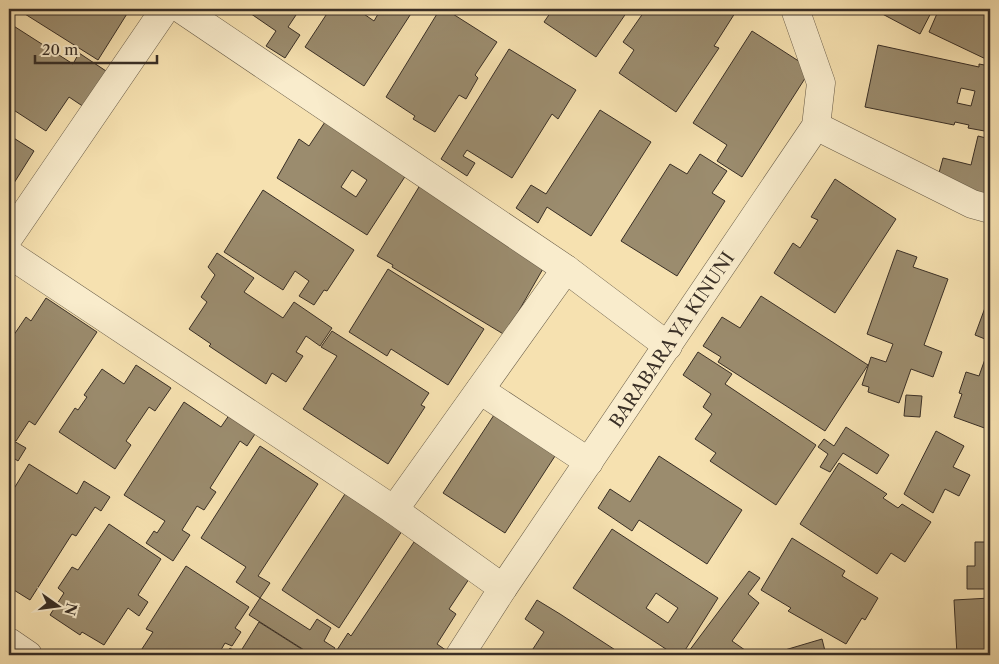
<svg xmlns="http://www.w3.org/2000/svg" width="999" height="664" font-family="'Libre Caslon Text',serif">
	<rect width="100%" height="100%" fill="#f6e1b0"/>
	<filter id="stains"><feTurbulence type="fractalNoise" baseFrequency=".004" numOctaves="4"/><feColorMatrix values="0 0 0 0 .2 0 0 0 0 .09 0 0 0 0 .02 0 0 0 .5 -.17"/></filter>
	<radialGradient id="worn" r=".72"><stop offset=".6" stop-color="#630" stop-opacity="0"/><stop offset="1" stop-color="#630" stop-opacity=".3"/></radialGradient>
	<g fill="#9b8c6e" stroke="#392f26" fill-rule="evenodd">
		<path d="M17 9H130L98 60Z"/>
		<path d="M244 9H300L288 27 300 35 285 58 266 46 276 31Z"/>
		<path d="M330 9H363L361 12 374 21 381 9H414L364 86 305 47Z"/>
		<path d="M440 9H445L497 42 475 75 478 78 466 99 459 95 435 132 413 119 415 116 386 97Z"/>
		<path d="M553 9H629L596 57 544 22Z"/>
		<path d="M646 9H659L663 11 664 9H729L735 13 714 46 719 48 676 112 619 73 634 50 623 42Z"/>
		<path d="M873 9H933L920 34Z"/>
		<path d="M939 9H990V61L929 32Z"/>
		<path d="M9 23 73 64 79 53 115 77 93 113 69 97 46 131 9 107Z"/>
		<path d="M752 31 811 69 742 177 717 161 727 145 693 123Z"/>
		<path d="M878 45 979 67V64L990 66V132L968 128 969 125 955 122 954 125 865 107ZM961 88 975 91 971 106 957 103Z"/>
		<path d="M509 49 576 90 558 119 552 114 512 178 467 150 463 156 475 163 467 176 441 159Z"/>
		<path d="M600 110 651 142 591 236 547 207 538 223 516 208 531 185 546 194Z"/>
		<path d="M325 122 406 175 367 235 277 178 299 139 309 146ZM352 170 367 180 356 197 341 187Z"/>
		<path d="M9 135 34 151 9 191Z"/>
		<path d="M978 136 990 139V197L936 184 943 158 971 165Z"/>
		<path d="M700 154 727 171 712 193 725 201 677 276 621 241 670 164 687 174Z"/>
		<path d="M425 177 548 260 505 335 392 267 393 265 377 256Z"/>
		<path d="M835 179 896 219 835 313 774 273 793 243 800 248 818 220 811 217Z"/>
		<path d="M263 190 354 250 327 291 324 290 314 305 299 296 309 281 295 271 283 290 224 252Z"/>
		<path d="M897 250 917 257 913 267 948 279 924 345 942 352 933 377 911 369 899 403 868 392 869 387 862 385 871 357 886 362 893 344 867 334Z"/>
		<path d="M217 253 254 278 244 292 283 318 294 302 332 328 320 346 306 336 296 352 303 356 286 382 272 373 266 384 209 346 211 344 189 329 207 302 201 297 215 275 208 267Z"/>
		<path d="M388 269 484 329 448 385 391 349 387 356 349 332Z"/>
		<path d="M761 296 868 365 825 431 718 362 721 357 703 346 722 317 740 328Z"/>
		<path d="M46 298 97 332 35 425 29 421 16 441 9 437V342L26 317 31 321Z"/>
		<path d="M986 305 990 307V341L975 335Z"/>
		<path d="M332 331 429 393 421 405 425 407 388 464 303 409 337 356 321 347Z"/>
		<path d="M990 345V430L954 417 962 394 959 393 966 372 979 376Z"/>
		<path d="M698 352 732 374 725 384 816 445 776 505 710 461 716 453 695 439 712 414 703 407 711 394 683 375Z"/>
		<path d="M136 365 171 388 155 411 149 407 126 441 131 445 115 469 59 432 75 408 78 410 87 397 84 395 102 369 124 384Z"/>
		<path d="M906 395 922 396 920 417 904 416Z"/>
		<path d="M184 402 221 427 234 408 261 425 247 446 240 441 210 488 216 492 204 510 197 506 182 530 190 535 173 561 146 543 154 531 157 533 165 521 124 495Z"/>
		<path d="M494 415 555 456 505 533 443 493Z"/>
		<path d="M846 427 889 455 877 474 843 453 830 472 820 467 828 454 818 447 824 439 834 446Z"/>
		<path d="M936 431 964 446 953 467 970 475 959 496 945 489 933 513 904 494Z"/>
		<path d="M12 440 26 448 18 461 9 455V446Z"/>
		<path d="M260 446 318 484 258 576 270 583 260 598 236 582 246 567 201 538Z"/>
		<path d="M659 456 742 510 707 564 639 520 632 531 598 508 610 489 630 502Z"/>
		<path d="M839 463 887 494 883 498 898 508 902 504 931 522 905 562 891 553 877 574 800 524Z"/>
		<path d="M29 464 77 494 84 481 110 497 101 511 95 507 76 536 72 534 30 600 9 587V502L12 497 10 495Z"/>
		<path d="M990 480V589H967V566H975V542H989Z"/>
		<path d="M345 494 402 531 339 628 282 590Z"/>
		<path d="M109 524 161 559 138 595 148 602 139 616 128 608 104 645 82 632 80 635 50 615 64 593 58 588 72 567 78 570Z"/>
		<path d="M612 529 718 598 682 655H675L573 588ZM656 593 678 608 668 623 646 608Z"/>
		<path d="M792 538 845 571 842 576 878 598 865 620 862 618 846 644 788 611 791 608 761 590Z"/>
		<path d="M414 542 469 579 449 609 456 614 437 644 450 653 449 655H344L337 650 348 633 351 636Z"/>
		<path d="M186 566 249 607 235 628 241 632 232 646 225 643 218 655H138L153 632 146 629Z"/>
		<path d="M749 571 760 578 748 594 759 603 732 641 752 655H686Z"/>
		<path d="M260 598 310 630 317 619 331 628 324 641 335 648 330 655H312L249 615Z"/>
		<path d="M990 598V655H957L954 600Z"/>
		<path d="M537 600 560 614 623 655H529L544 632 525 619Z"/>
		<path d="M259 622 311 655H225L230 648 239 654Z"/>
		<path d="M822 639 826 655H768Z"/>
	</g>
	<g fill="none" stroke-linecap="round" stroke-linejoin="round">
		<g stroke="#685c48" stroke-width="29">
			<g id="minor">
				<path d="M181 9 566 269 668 346"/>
				<path d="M816 126 972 204 990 209"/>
				<path d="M9 237 165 9"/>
				<path d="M9 254 394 510 503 588"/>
				<path d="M480 390 589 462"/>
				<path d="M394 510 566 269"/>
				<path d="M9 642 28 655"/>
				<path d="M460 655 503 588 816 126 821 83 795 9"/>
			</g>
		</g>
		<use href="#minor" stroke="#f9eccc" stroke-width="28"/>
	</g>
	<g text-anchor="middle" stroke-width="4" stroke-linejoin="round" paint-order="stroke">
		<g font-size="18" fill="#392f26" stroke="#f9eccc">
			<text transform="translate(672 340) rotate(-56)" y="6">BARABARA YA KINUNI</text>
		</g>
	</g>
	<rect width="999" height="664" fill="none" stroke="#f6e1b0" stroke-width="30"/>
	<rect x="10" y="10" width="979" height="644" fill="none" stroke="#392f26" stroke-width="2.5"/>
	<rect x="15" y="15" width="969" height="634" fill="none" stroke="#392f26"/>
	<g transform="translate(58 606) rotate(104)" stroke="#f9eccc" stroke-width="4" paint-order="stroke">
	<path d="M0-4L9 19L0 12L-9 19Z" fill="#392f26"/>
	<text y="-8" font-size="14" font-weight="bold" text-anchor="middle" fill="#392f26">N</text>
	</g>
	<path d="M35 55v8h122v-8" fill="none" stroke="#392f26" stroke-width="2.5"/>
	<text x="42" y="55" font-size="15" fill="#392f26" stroke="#f9eccc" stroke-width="4" paint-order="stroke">20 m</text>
	<rect width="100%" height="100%" filter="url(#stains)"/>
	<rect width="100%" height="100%" fill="url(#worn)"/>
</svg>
